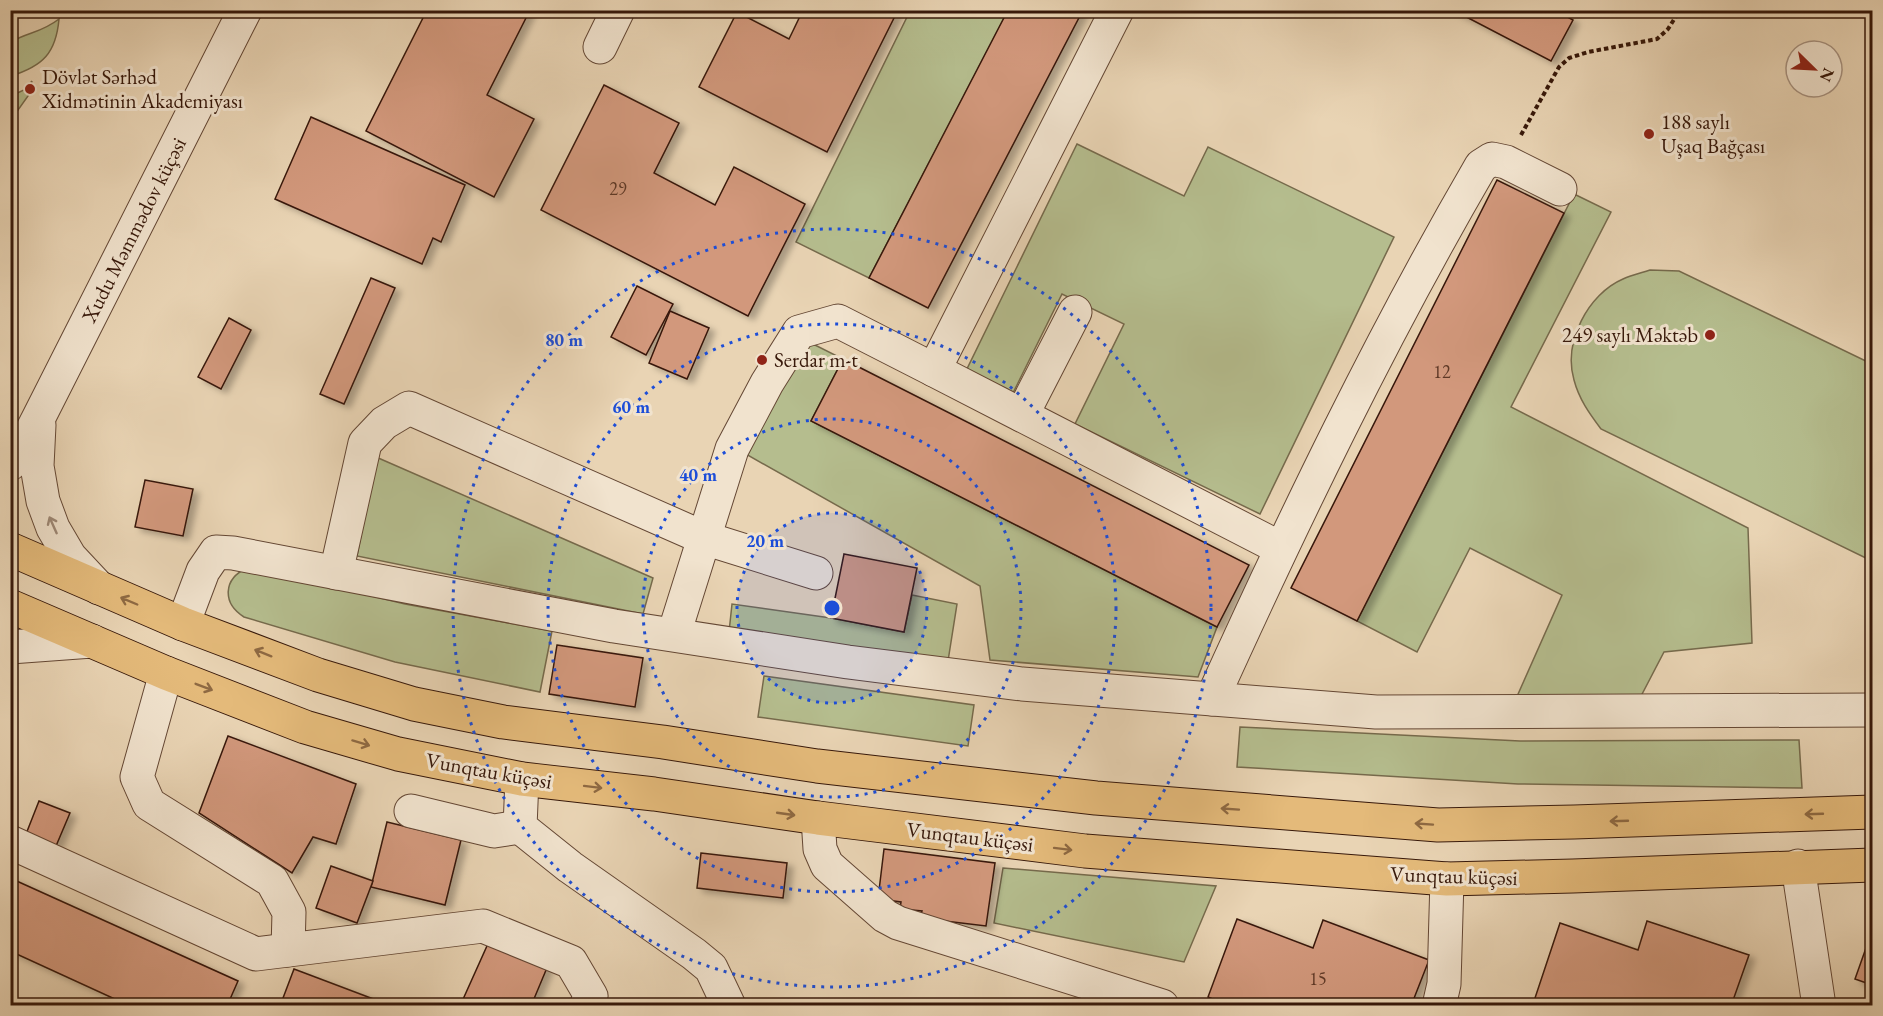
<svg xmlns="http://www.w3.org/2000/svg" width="1883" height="1016" font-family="'EB Garamond',serif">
	<defs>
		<filter id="shadow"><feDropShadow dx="6" dy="4" stdDeviation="3" flood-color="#0004"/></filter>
	</defs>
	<rect width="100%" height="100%" fill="#e9d4b4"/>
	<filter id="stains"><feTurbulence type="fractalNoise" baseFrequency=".00333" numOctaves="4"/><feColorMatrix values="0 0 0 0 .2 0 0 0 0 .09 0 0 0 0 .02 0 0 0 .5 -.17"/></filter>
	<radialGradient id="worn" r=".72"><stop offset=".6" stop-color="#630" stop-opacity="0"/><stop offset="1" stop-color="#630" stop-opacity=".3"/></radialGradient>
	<g fill="#b5bd8e" stroke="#766a4c" stroke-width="1.5">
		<path d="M910 11H1008L869 278 796 242Z"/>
		<path d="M59 19C56 53 43 66 11 76V42C28 32 41 33 59 19Z"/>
		<path d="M32 81 28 96 11 120V96L24 90Z"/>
		<path d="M1077 144 1184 196 1208 147 1394 237 1260 514 1075 424 1124 324 1062 294 1011 397 964 375Z"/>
		<path d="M1574 194 1611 212 1511 407 1748 528 1752 643 1664 652 1640 698 1515 701 1562 595 1470 548 1417 652 1357 621Z"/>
		<path d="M1650 270 1679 271 1872 364V561L1601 429C1589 413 1579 399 1574 380 1563 342 1588 294 1623 279 1632 275 1641 273 1650 270Z"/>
		<path d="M807 341 843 359 811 421 1217 627 1198 677 990 660 980 586 744 453Z"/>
		<path d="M376 457 653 578 643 614 357 556Z"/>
		<path d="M247 568H256L405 604 552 631 540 692 395 662 244 617C222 603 223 579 247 568Z"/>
		<path d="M912 595 957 604 948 661 729 632 732 604 831 618 904 632Z"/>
		<path d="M764 676 974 705 968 746 758 717Z"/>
		<path d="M1240 727 1520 741 1799 740 1802 788 1518 784 1237 767Z"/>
		<path d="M1003 868 1216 886 1184 962 994 923Z"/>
	</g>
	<g fill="#d2987c" stroke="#37180a" stroke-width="1.5" filter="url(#shadow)">
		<path d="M427 10H530L487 95 534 119 494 197 366 131Z"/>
		<path d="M803 10H898L827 152 699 87 737 12 789 39Z"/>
		<path d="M1008 10H1083L928 308 869 278Z"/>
		<path d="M1453 10H1555L1573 20 1551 61Z"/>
		<path d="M604 85 679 123 654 173 715 205 734 167 805 204 748 316 541 210Z"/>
		<path d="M311 117 465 185 441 242 433 238 422 264 275 199Z"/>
		<path d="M1497 180 1564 213 1357 621 1291 588Z"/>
		<path d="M371 278 395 288 344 404 320 394Z"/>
		<path d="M637 286 673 304 646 355 611 337Z"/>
		<path d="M670 311 709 328 687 379 649 363Z"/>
		<path d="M229 318 251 330 221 389 198 377Z"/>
		<path d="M843 359 1249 565 1217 627 811 421Z"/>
		<path d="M145 480 193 489 183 536 135 527Z"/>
		<path d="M844 554 917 568 904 632 831 618Z"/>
		<path d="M557 645 643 658 635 707 549 694Z"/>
		<path d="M228 736 356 784 336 844 313 837 292 873 199 813Z"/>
		<path d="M39 801 70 813 56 846 26 834Z"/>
		<path d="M387 822 461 840 445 905 371 887Z"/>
		<path d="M884 849 995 863 986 926 920 918 922 911 900 909 901 902 878 899Z"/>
		<path d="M701 853 787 863 783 898 697 888Z"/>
		<path d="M331 866 373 881 357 923 316 908Z"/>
		<path d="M10 878 238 981 227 1006H130L10 951Z"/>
		<path d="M1237 919 1313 948 1323 920 1429 960 1411 1006H1302L1292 1002 1291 1006H1229L1208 997Z"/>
		<path d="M1647 921 1749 955 1731 1006H1638L1619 999 1616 1006H1547L1534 1001 1560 923 1638 950Z"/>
		<path d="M1872 931V985L1855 979Z"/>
		<path d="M491 937 549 963 531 1006H460Z"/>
		<path d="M294 969 384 1003 383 1006H280Z"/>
	</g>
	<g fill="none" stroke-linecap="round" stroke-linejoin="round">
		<g stroke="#644734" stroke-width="35">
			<g id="minor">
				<path d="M600 47 618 10"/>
				<path d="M934 370 1280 548"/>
				<path d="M1022 415 1075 312"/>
				<path d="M39 425 37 466 43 501 53 528 70 557 99 588"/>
				<path d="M10 464 20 454 39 417 245 10"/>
				<path d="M336 573 365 443 384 423 409 408 704 538 816 573"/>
				<path d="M183 624 203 571 216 552 233 553 614 626 848 662 1022 684 1376 712 1872 710"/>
				<path d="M674 634 732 449 767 383 799 332 838 321 934 370 1117 10"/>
				<path d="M10 647 92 641"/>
				<path d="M166 673 137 777 149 804 272 881 289 912 288 950"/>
				<path d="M1212 699C1294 518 1381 338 1481 166L1492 159 1506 162 1560 189"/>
				<path d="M522 779 520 827 570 867 694 954 711 968 729 1006"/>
				<path d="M411 811 494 831 520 827"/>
				<path d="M818 818 820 849 827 865 885 916 898 923 1162 1006"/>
				<path d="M10 842 256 954 483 926 571 962 591 996 586 1006"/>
				<path d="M1798 866 1819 1006"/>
				<path d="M1439 1006 1444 984 1447 879"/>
			</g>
		</g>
		<g stroke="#37180a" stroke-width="35">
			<g id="major">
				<path d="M10 549 183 624 318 675 414 704 503 722 663 742 817 766 1096 798 1438 825 1574 822 1872 812"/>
				<path d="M10 606 166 673 305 727 398 754 522 779 654 794 818 818 1085 851 1447 879 1573 876 1872 865"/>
			</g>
		</g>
		<path stroke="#37180a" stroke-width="4" stroke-dasharray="4.5 3" stroke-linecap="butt" d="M1521 135 1559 67 1569 58 1588 52 1657 39 1668 29 1680 10"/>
		<use href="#minor" stroke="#f1e3ce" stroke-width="33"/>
		<use href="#major" stroke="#e4ba7a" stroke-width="33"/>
	</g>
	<defs><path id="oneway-shaft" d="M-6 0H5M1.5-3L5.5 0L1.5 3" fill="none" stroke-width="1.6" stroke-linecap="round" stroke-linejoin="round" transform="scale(1.5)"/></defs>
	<use stroke="#9d8876" href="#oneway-shaft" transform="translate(53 525) rotate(-114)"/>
	<g stroke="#8e6942">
		<use href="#oneway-shaft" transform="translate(129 601) rotate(-157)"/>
		<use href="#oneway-shaft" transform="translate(263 653) rotate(-158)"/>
		<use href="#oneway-shaft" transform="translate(204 687) rotate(21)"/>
		<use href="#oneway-shaft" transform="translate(361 743) rotate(17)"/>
		<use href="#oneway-shaft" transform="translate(593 787) rotate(7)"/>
		<use href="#oneway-shaft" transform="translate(1230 809) rotate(-176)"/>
		<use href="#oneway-shaft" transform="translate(786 814) rotate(8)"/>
		<use href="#oneway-shaft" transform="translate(1814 814) rotate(178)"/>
		<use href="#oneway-shaft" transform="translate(1619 821) rotate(178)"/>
		<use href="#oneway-shaft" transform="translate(1424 824) rotate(-176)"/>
		<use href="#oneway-shaft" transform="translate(1063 849) rotate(7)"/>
	</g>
	<circle cx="832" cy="608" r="95" fill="#1d4ed8" fill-opacity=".12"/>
	<g fill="none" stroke="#1d4ed8" stroke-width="3" stroke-dasharray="3 6">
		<circle cx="832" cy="608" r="95"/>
		<circle cx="832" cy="608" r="189"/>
		<circle cx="832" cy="608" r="284"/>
		<circle cx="832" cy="608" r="379"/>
	</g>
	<g fill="#8f2418" stroke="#f1e3ce" stroke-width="2">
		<circle cx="30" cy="89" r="6"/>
		<circle cx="1649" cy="134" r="6"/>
		<circle cx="1710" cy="335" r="6"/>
		<circle cx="762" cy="360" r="6"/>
	</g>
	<g text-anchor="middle" stroke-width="6" stroke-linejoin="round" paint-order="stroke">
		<g font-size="18" fill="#5e3826">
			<text x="618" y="195">29</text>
			<text x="1442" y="378">12</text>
			<text x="1318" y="985">15</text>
		</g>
		<g font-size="21" fill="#37180a" stroke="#f1e3ce" text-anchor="start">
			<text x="42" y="84">Dövlət Sərhəd<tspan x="42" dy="24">Xidmətinin Akademiyası</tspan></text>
			<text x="1661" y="129">188 saylı<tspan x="1661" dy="24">Uşaq Bağçası</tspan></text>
			<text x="1698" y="342" text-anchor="end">249 saylı Məktəb</text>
			<text x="774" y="367">Serdar m-t</text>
		</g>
		<g font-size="21" fill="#37180a" stroke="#f1e3ce">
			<text transform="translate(134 230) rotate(-63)" y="7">Xudu Məmmədov küçəsi</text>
			<text transform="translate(489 771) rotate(10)" y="7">Vunqtau küçəsi</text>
			<text transform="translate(970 837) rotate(7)" y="7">Vunqtau küçəsi</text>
			<text transform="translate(1454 876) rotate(2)" y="7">Vunqtau küçəsi</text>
		</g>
	</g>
	<circle cx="832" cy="608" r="9" fill="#1d4ed8" stroke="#f1e3ce" stroke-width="3"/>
	<g font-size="18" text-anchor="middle" font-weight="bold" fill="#1d4ed8" stroke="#f1e3ce" stroke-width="6" stroke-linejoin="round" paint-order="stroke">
		<text x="564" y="346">80 m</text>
		<text x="631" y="413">60 m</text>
		<text x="698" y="481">40 m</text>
		<text x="765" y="547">20 m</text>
	</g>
	<rect width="1883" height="1016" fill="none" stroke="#e9d4b4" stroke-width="36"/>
	<rect x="12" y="12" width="1859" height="992" fill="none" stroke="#37180a" stroke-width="3"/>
	<rect x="18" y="18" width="1847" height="980" fill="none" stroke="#37180a" stroke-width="1.5"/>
	<g transform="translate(1814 69) rotate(114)"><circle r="28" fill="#f1e3ce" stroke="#a79280" stroke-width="1.5"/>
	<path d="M0-4.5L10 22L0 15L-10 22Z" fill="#8f2418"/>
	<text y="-9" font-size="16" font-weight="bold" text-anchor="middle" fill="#37180a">N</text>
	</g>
	<rect width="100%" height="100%" filter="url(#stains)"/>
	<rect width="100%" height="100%" fill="url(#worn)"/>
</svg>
